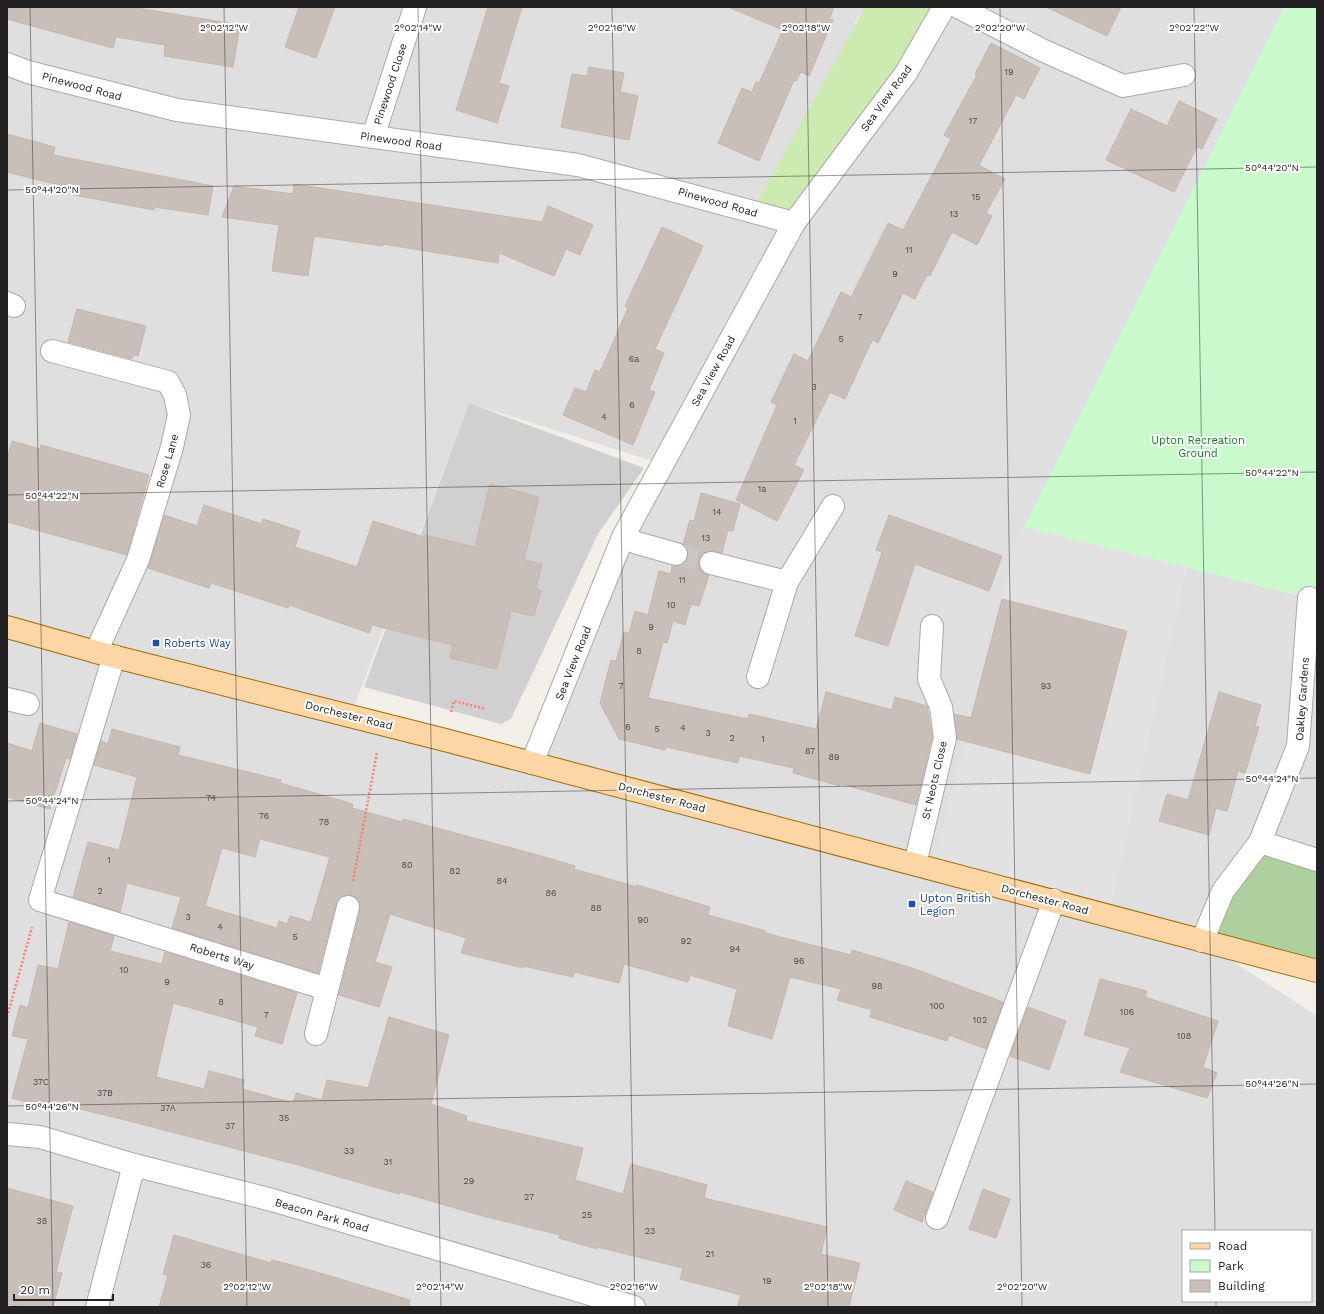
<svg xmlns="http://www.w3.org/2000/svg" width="1324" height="1314" font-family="'Work Sans',sans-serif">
	<rect width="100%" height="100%" fill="#f2efe9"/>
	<path fill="#e0dfdf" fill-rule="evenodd" d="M7 7H865L854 24 944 7H1284L1019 537 932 869 1108 915 1186 567 1317 600V860L1202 941 1317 1016V1307H7ZM469 403 662 464 532 763 351 715ZM1183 1231H1311V1301H1183Z"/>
	<path fill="#d0d0d0" d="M469 403 644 468 598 534 511 719 501 724 364 687Z"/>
	<path fill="#cdebb0" d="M865 7H944L794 223 752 211Z"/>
	<path fill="#add19e" d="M1260 842 1317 860V971L1202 941Z"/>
	<path fill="#c8facc" d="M1284 7H1317V600L1024 527Z"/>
	<path fill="#e2e2e2" d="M1024 527 1186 567 1108 915 932 869 965 741 1090 773 1127 631 1002 599 1019 537Z"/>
	<g fill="#c7bfb8" stroke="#c4b6ab" fill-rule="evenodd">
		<path d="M7 7H131L240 25 233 67 164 56 165 45 116 37 113 48 87 41 7 19Z"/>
		<path d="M299 7H335L316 58 285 47Z"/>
		<path d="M488 7H522L499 83 509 86 497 123 456 110Z"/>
		<path d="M728 7H834L829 19 833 20 809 76 801 72 796 81 794 80 759 161 718 143 742 88 752 92 756 82 759 83 783 30Z"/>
		<path d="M1046 7H1121L1107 36Z"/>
		<path d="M991 43 1040 68 1024 99 1016 95 979 165 1005 179 986 213 992 216 977 245 952 232 930 276 927 275 915 299 903 293 878 343 872 340 845 399 830 392 794 465 804 470 777 521 736 500 777 405 771 402 794 354 808 361 841 292 851 297 888 223 903 230 951 139 944 135 977 75 975 74Z"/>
		<path d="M589 67 624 73 620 92 638 96 629 140 561 127 572 74 587 76Z"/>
		<path d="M1179 101 1217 119 1202 149 1197 147 1174 192 1106 160 1131 109 1167 126Z"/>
		<path d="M7 134 55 147 53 155 213 186 208 215 155 207 154 210 74 195 75 189 7 172Z"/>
		<path d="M294 184 542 222 548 206 593 225 580 255 566 249 554 276 499 253 498 263 383 244V246L314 236 308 276 272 271 279 225 222 217 234 186 293 194Z"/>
		<path d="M662 227 703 246 655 349 664 353 649 390 655 392 633 445 563 415 575 388 586 392 595 370 600 372 628 308 625 306Z"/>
		<path d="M77 309 146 326 138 356 133 355 132 359 68 342Z"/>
		<path d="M12 441 40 449 41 445 149 475 127 555 7 522V458Z"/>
		<path d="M490 484 539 497 524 560 542 564 536 589 541 591 534 616 511 611 497 669 450 658 453 645 372 625 369 633 289 605 288 608 211 583 209 588 148 568 164 515 197 526 204 505 262 524 263 519 300 531 295 547 357 567 373 521 424 537V535L475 547Z"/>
		<path d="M701 493 740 504 733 531 728 530 722 553 708 551 702 554 699 560V566L702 572 709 575 699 606 691 604 685 625 673 621 667 643 663 642 648 698 748 719 749 714 816 729 826 692 892 710 895 697 927 706 932 737 916 805 841 784 840 786 793 773 794 768 739 756 738 763 666 747 665 750 619 739 600 703 611 660 616 661 624 632 629 633 635 611 648 615 659 571 671 574 672 566H679L684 563 688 558V551L683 544 690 520 694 521Z"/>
		<path d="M889 515 1002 556 989 591 915 564 888 646 855 636 882 552 876 550Z"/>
		<path d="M1002 599 1127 631 1090 774 957 739 954 714 971 718Z"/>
		<path d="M1219 692 1261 705 1255 726 1259 727 1245 773 1238 771 1227 811 1216 808 1209 835 1159 821 1167 794 1188 800Z"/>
		<path d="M40 723 77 734 70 759 66 758 50 809 7 797V743L32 751Z"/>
		<path d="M112 729 180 747 178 755 281 780 280 783 353 804 352 808 402 822 403 819 545 857 575 866 574 869 637 887V885L710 907 708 915 766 931 765 933 851 955 852 950 912 968 1003 1002 986 1049 949 1035 947 1041 870 1017 872 1010 837 1000 841 989 790 977 772 1039 728 1026 737 989 690 975 688 982 624 964 619 983 574 972 573 977 523 966V968L461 953 466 938 390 914 375 962 392 967 379 1007 339 995 360 910V903L357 898 351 895H344L339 898 336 904 318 973 172 928 181 897 127 883 120 912 73 897 88 842 119 850 137 777 94 765 101 741 108 744ZM260 839 330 857 311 922 290 916 287 924 279 921 277 928 205 906 222 848 255 857Z"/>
		<path d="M69 922 114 936 110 951 162 964 165 952 297 993 282 1044 255 1036 258 1027 173 1003 156 1077 204 1089 209 1071 244 1080 242 1089 293 1103 296 1093 322 1100 327 1080 368 1088 389 1017 449 1035 431 1104 467 1116 466 1121 583 1148 575 1180 623 1194 631 1164 707 1185 704 1198 827 1227 821 1254 860 1263 849 1307H737L741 1295 680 1279 683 1268 597 1247V1249L559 1238 560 1235 479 1215 400 1192 399 1194 298 1165 133 1122 60 1104 58 1110 12 1098 28 1039 12 1036 20 1005 28 1008 38 965 58 969Z"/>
		<path d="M1100 979 1147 991 1145 997 1218 1021 1203 1067 1217 1073 1207 1098 1120 1072 1130 1048 1084 1035Z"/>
		<path d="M1028 1007 1066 1021 1049 1070 1010 1056Z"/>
		<path d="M906 1181 933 1192 922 1222 894 1210Z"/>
		<path d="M7 1188 73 1206 56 1272 62 1273 53 1307H19L7 1304Z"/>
		<path d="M983 1189 1010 1199 996 1238 969 1229Z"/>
		<path d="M174 1235 271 1263 272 1260 310 1270 410 1300 409 1307H159L168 1275 163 1274Z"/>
	</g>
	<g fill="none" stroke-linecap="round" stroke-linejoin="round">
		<path stroke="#c8c6c1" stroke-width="22" stroke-dasharray="22 11" stroke-linecap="butt" d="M676 554 711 563"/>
		<g stroke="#a9a9a9" stroke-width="24">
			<g id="minor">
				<path d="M958 7 1042 50 1123 86 1184 75"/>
				<path d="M7 64 28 72 177 110 578 165 794 223"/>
				<path d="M373 137 415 7"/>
				<path d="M7 303 14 306"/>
				<path d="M52 351 168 382 175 395 179 415 172 447 138 560 96 652"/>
				<path d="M623 537 637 543 676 554"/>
				<path d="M711 563 787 582"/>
				<path d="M114 656 40 900 327 989"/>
				<path d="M758 677 787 582 833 506"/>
				<path d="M7 699 28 704"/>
				<path d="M532 763 623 537 794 223 906 73 944 7"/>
				<path d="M1260 842 1317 860"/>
				<path d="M915 864 945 738 941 707 929 679 932 626"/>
				<path d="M1202 941 1223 891 1260 842 1298 746 1309 598"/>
				<path d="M316 1034 348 907"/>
				<path d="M7 1134 40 1137 134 1165 272 1200 634 1307"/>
				<path d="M937 1218 1054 900"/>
				<path d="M97 1307 134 1165"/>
			</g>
		</g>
		<g stroke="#a06b00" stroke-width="24">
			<path id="major" d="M7 627 96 652 445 740 1317 971"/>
		</g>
		<g stroke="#fa8072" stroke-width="2.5" stroke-dasharray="2 2" stroke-linecap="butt">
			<path d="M451 712 454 701 486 709"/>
			<path d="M353 881 377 752"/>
			<path d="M7 1017 32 927"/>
		</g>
		<use href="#minor" stroke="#fff" stroke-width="22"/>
		<use href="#major" stroke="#fcd6a4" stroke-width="22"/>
	</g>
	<path fill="none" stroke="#222" stroke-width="1" stroke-opacity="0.45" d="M30 7 53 1307M224 7 247 1307M418 7 441 1307M612 7 635 1307M806 7 828 1307M1000 7 1022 1307M1194 7 1215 1231M7 190 1317 167M7 495 1317 472M7 801 1317 778M7 1106 1317 1084M1216 1301V1307"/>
	<g fill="#1a4fb4" stroke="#fff" stroke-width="1.5">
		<rect x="152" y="639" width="8" height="8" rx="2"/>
		<rect x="908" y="900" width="8" height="8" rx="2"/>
	</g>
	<g text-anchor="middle" stroke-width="4" stroke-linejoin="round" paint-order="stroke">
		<g font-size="9" fill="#4b4948">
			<text x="1009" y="75">19</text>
			<text x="973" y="124">17</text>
			<text x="976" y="200">15</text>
			<text x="954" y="217">13</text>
			<text x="909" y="253">11</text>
			<text x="895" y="277">9</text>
			<text x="860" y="320">7</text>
			<text x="841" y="342">5</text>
			<text x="634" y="362">6a</text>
			<text x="814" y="390">3</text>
			<text x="632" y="408">6</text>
			<text x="604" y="420">4</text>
			<text x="795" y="424">1</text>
			<text x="762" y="492">1a</text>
			<text x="717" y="515">14</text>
			<text x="706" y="541">13</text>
			<text x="682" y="583">11</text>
			<text x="671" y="608">10</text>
			<text x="651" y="630">9</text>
			<text x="639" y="654">8</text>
			<text x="621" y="689">7</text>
			<text x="1046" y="689">93</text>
			<text x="628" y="730">6</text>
			<text x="683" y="731">4</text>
			<text x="657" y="732">5</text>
			<text x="708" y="736">3</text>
			<text x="732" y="741">2</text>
			<text x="763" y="742">1</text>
			<text x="810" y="754">87</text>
			<text x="834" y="760">89</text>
			<text x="211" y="801">74</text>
			<text x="264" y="819">76</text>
			<text x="324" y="825">78</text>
			<text x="109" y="863">1</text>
			<text x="407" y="868">80</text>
			<text x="455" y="874">82</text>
			<text x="502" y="884">84</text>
			<text x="100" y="894">2</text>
			<text x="551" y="896">86</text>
			<text x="596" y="911">88</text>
			<text x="188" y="920">3</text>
			<text x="643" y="923">90</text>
			<text x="220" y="930">4</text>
			<text x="295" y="940">5</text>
			<text x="686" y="944">92</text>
			<text x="735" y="952">94</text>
			<text x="799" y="964">96</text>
			<text x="124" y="973">10</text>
			<text x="167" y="985">9</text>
			<text x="877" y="989">98</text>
			<text x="221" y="1005">8</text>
			<text x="937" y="1009">100</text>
			<text x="1127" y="1015">106</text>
			<text x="266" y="1018">7</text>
			<text x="980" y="1023">102</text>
			<text x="1184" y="1039">108</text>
			<text x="41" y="1085">37C</text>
			<text x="105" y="1096">37B</text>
			<text x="168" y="1111">37A</text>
			<text x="284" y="1121">35</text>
			<text x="230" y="1129">37</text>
			<text x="349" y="1154">33</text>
			<text x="388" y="1165">31</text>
			<text x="469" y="1184">29</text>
			<text x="529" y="1200">27</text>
			<text x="587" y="1218">25</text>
			<text x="42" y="1224">38</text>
			<text x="650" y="1234">23</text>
			<text x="710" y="1257">21</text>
			<text x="206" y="1268">36</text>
			<text x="767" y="1284">19</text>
		</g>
		<g font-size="11" fill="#222" stroke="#fff">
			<text transform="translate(390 84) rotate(-72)" y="4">Pinewood Close</text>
			<text transform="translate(82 86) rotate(15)" y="4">Pinewood Road</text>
			<text transform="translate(886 98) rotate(-54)" y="4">Sea View Road</text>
			<text transform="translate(401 141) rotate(8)" y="4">Pinewood Road</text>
			<text transform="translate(718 202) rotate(16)" y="4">Pinewood Road</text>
			<text transform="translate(713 371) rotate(-61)" y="4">Sea View Road</text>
			<text transform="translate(167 461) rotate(-74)" y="4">Rose Lane</text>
			<text transform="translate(573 663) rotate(-68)" y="4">Sea View Road</text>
			<text transform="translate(1302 699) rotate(-86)" y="4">Oakley Gardens</text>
			<text transform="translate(349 715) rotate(14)" y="4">Dorchester Road</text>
			<text transform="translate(934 780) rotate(-77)" y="4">St Neots Close</text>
			<text transform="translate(662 797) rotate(15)" y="4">Dorchester Road</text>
			<text transform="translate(1045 899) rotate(15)" y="4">Dorchester Road</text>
			<text transform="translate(222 956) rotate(17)" y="4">Roberts Way</text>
			<text transform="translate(322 1215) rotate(16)" y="4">Beacon Park Road</text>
		</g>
		<g font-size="11" fill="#0c8416" stroke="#fff">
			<text x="1198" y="444">Upton Recreation<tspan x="1198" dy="13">Ground</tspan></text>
		</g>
		<g font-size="11" fill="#164399" stroke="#fff" text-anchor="start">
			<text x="164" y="647">Roberts Way</text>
			<text x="920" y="902">Upton British<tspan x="920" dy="13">Legion</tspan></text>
		</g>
	</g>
	<g font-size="10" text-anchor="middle" fill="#222" stroke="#fff" stroke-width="4" stroke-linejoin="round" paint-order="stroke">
		<text x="224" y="31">2°02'12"W</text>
		<text x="418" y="31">2°02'14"W</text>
		<text x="612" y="31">2°02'16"W</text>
		<text x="806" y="31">2°02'18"W</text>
		<text x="1000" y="31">2°02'20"W</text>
		<text x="1194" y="31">2°02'22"W</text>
		<text x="1272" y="171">50°44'20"N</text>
		<text x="52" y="193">50°44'20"N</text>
		<text x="1272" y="476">50°44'22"N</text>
		<text x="52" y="499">50°44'22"N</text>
		<text x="1272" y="782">50°44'24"N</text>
		<text x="52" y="804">50°44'24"N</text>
		<text x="1272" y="1087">50°44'26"N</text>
		<text x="52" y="1110">50°44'26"N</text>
		<text x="247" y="1290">2°02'12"W</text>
		<text x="440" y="1290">2°02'14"W</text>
		<text x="634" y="1290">2°02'16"W</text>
		<text x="828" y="1290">2°02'18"W</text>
		<text x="1022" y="1290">2°02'20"W</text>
	</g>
	<rect width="1324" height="1314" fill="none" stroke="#222222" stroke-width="16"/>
	<rect x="1182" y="1230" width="130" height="72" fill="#ffffff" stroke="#a7a7a7"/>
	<rect x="1190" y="1243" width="20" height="6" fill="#fcd6a4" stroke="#a7a7a7"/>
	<text x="1218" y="1250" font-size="12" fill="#222222">Road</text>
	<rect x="1190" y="1260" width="20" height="12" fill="#c8facc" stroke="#a7a7a7"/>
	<text x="1218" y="1270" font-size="12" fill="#222222">Park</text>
	<rect x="1190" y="1280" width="20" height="12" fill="#c7bfb8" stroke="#a7a7a7"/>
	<text x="1218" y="1290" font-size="12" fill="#222222">Building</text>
	<path d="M14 1294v6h99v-6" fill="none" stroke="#222222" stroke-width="2"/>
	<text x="20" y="1294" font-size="12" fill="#222222" stroke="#ffffff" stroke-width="3" paint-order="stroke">20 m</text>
</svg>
